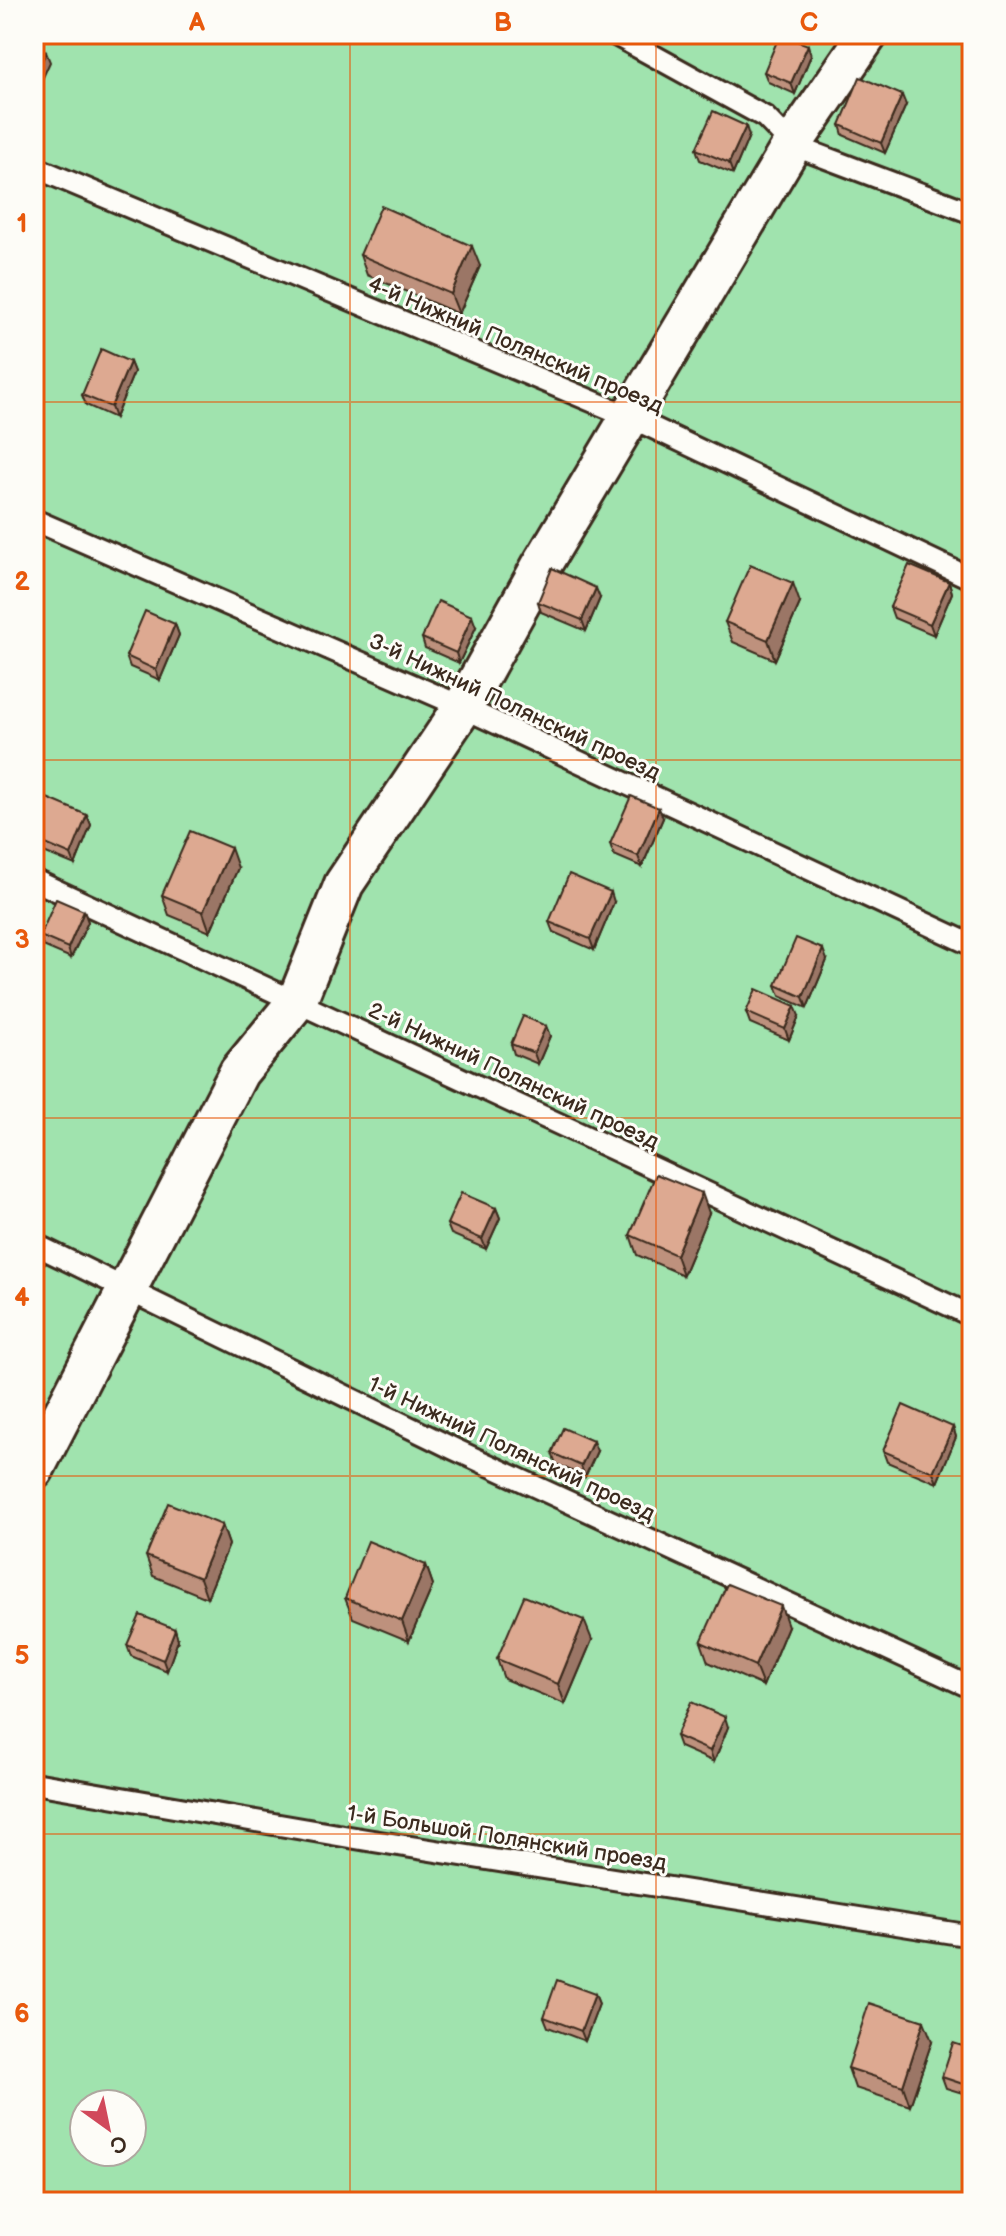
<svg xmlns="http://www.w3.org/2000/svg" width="1006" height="2236" font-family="'Balsamiq Sans',sans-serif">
	<rect width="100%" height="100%" fill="#fdfcf7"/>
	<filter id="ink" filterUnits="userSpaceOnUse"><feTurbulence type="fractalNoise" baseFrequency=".0125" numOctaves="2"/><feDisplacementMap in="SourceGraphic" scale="16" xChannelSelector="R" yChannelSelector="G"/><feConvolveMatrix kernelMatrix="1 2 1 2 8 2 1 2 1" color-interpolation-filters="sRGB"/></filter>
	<g filter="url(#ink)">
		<path fill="#a0e3ae" stroke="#6e8666" stroke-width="2" fill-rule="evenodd" d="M34 34H972V2202H34ZM84 2104H132V2152H84Z"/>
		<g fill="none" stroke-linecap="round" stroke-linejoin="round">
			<g stroke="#3b2a1e" stroke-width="26">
				<g id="service">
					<path d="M614 34 765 117 792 145 972 213"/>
					<path d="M34 167 630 417 972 579"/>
					<path d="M34 520 449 701 972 945"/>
					<path d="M34 880 972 1316"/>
					<path d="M34 1244 454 1449 972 1688"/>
					<path d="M34 1783 367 1840 972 1936"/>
				</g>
			</g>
			<g stroke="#3b2a1e" stroke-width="44">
				<path id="minor" d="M34 1470 239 1072 297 1001 344 884 463 707 541 566 792 145 868 34"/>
			</g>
			<use href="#service" stroke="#fdfcf7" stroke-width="20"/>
			<use href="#minor" stroke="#fdfcf7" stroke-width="38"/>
		</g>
		<g fill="#be917d" stroke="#3b2a1e" stroke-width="2">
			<path d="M811 55 795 94 768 82 764 72Z"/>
			<path d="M906 105 885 153 843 135 840 125Z"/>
			<path d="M749 136 733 174 700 160 696 149Z"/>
			<path d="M360 255 480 266 459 314 367 275Z"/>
			<path d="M130 362 134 372 115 418 86 405 82 395Z"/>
			<path d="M949 582 952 593 934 635 894 618 890 607Z"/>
			<path d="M600 598 586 631 541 612 538 602Z"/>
			<path d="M800 603 775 660 733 642 725 622Z"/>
			<path d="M175 624 179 635 160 680 130 667 126 656Z"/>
			<path d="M476 627 459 663 425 648 422 638Z"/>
			<path d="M87 815 91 825 75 865 34 848V828Z"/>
			<path d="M663 818 642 867 614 855 610 844Z"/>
			<path d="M238 868 210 932 169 915 162 895Z"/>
			<path d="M614 902 594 950 553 932 549 922Z"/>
			<path d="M84 911 88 922 71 958 43 946 40 936Z"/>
			<path d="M827 960 807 1008 780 996 776 985Z"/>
			<path d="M746 1012 799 1016 789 1040 750 1023Z"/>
			<path d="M546 1026 550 1036 538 1064 514 1054 511 1044Z"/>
			<path d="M496 1208 500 1218 486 1249 451 1234 447 1224Z"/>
			<path d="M709 1213 683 1275 637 1255 630 1235Z"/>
			<path d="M953 1427 956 1437 937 1483 887 1462 883 1451Z"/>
			<path d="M597 1451 585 1477 556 1464 552 1453Z"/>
			<path d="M222 1525 229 1545 207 1598 153 1576 146 1556Z"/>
			<path d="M426 1565 433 1585 409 1641 353 1618 345 1598Z"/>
			<path d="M788 1626 763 1686 708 1662 701 1642Z"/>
			<path d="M175 1629 178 1640 167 1671 131 1656 127 1645Z"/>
			<path d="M592 1640 565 1704 504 1679 497 1659Z"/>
			<path d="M728 1727 714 1762 680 1747 676 1736Z"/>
			<path d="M595 1994 599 2004 585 2041 548 2027 544 2017Z"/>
			<path d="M932 2041 910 2106 855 2088 848 2068Z"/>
			<path d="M972 2049V2096L946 2088 942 2077Z"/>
		</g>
		<g fill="#9b7666" stroke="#3b2a1e" stroke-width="2">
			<path d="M808 45 811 55 795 94 791 83Z"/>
			<path d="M46 52 50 62 34 97V78Z"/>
			<path d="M902 95 906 105 885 153 881 143Z"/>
			<path d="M746 126 749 136 733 174 729 163Z"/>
			<path d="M472 246 480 266 459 314 451 294Z"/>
			<path d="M130 362 134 372 115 418 111 407Z"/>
			<path d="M949 582 952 593 934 635 930 624Z"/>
			<path d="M793 583 800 603 775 660 768 640Z"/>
			<path d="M596 588 600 598 586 631 582 620Z"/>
			<path d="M472 616 476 627 459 663 456 653Z"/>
			<path d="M175 624 179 635 160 680 156 670Z"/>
			<path d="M659 808 663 818 642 867 638 856Z"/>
			<path d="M87 815 91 825 75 865 71 855Z"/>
			<path d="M231 848 238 868 210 932 203 912Z"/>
			<path d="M611 892 614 902 594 950 590 939Z"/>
			<path d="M84 911 88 922 71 958 68 948Z"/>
			<path d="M823 949 827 960 807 1008 803 997Z"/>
			<path d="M795 1006 799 1016 789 1040 785 1029Z"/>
			<path d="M546 1026 550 1036 538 1064 534 1053Z"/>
			<path d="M702 1193 709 1213 683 1275 676 1255Z"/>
			<path d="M496 1208 500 1218 486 1249 482 1239Z"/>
			<path d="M953 1427 956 1437 937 1483 933 1472Z"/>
			<path d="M593 1441 597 1451 585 1477 581 1466Z"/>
			<path d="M222 1525 229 1545 207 1598 200 1578Z"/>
			<path d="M426 1565 433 1585 409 1641 402 1621Z"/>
			<path d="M781 1606 788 1626 763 1686 755 1666Z"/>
			<path d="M584 1620 592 1640 565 1704 558 1684Z"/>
			<path d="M175 1629 178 1640 167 1671 163 1660Z"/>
			<path d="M725 1717 728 1727 714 1762 710 1751Z"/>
			<path d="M595 1994 599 2004 585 2041 581 2031Z"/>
			<path d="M924 2021 932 2041 910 2106 903 2086Z"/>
		</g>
		<g fill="#dda991" stroke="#3b2a1e" stroke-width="2">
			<path d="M780 34 808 45 791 83 764 72Z"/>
			<path d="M34 47 46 52 34 78Z"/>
			<path d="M860 77 902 95 881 143 840 125Z"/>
			<path d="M713 111 746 126 729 163 696 149Z"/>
			<path d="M381 206 472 246 451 294 360 255Z"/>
			<path d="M101 349 130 362 111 407 82 395Z"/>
			<path d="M750 565 793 583 768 640 725 622Z"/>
			<path d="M909 565 949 582 930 624 890 607Z"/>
			<path d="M552 568 596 588 582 620 538 602Z"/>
			<path d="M438 601 472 616 456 653 422 638Z"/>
			<path d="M145 611 175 624 156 670 126 656Z"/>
			<path d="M631 796 659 808 638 856 610 844Z"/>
			<path d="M47 798 87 815 71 855 34 839V828Z"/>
			<path d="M190 831 231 848 203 912 162 895Z"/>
			<path d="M569 874 611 892 590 939 549 922Z"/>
			<path d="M56 899 84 911 68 948 40 936Z"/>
			<path d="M796 938 823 949 803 997 776 985Z"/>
			<path d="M756 989 795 1006 785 1029 746 1012Z"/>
			<path d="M523 1016 546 1026 534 1053 511 1044Z"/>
			<path d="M656 1174 702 1193 676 1255 630 1235Z"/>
			<path d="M461 1193 496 1208 482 1239 447 1224Z"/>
			<path d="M903 1405 953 1427 933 1472 883 1451Z"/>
			<path d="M563 1428 593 1441 581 1466 552 1453Z"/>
			<path d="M168 1503 222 1525 200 1578 146 1556Z"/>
			<path d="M368 1541 426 1565 402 1621 345 1598Z"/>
			<path d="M727 1584 781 1606 755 1666 701 1642Z"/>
			<path d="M524 1596 584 1620 558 1684 497 1659Z"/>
			<path d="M140 1615 175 1629 163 1660 127 1645Z"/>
			<path d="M691 1702 725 1717 710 1751 676 1736Z"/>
			<path d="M557 1980 595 1994 581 2031 544 2017Z"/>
			<path d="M869 2003 924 2021 903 2086 848 2068Z"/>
			<path d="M953 2043 972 2049V2087L942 2077Z"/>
		</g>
	</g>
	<path fill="none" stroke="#e8590c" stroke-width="2" stroke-opacity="0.55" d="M350 34V2202M656 34V2202M34 402H972M34 760H972M34 1118H972M34 1476H972M34 1834H972"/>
	<g text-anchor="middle" stroke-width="6" stroke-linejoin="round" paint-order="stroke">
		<g font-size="22" fill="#3b2a1e" stroke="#fdfcf7">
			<text transform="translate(516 344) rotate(23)" y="8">4-й Нижний Полянский проезд</text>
			<text transform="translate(515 706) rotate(25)" y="8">3-й Нижний Полянский проезд</text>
			<text transform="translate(514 1075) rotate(25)" y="8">2-й Нижний Полянский проезд</text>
			<text transform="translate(512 1448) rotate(25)" y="8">1-й Нижний Полянский проезд</text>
			<text transform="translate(507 1837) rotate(9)" y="8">1-й Большой Полянский проезд</text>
		</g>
	</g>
	<rect width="1006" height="2236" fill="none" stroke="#fdfcf7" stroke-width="88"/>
	<g transform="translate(108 2128) rotate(147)"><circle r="38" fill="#fdfcf7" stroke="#afa8a0" stroke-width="2"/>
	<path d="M0-6L14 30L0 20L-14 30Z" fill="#d1495b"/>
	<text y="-12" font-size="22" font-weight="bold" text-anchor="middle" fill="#3b2a1e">С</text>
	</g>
	<rect x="44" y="44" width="918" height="2148" fill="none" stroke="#e8590c" stroke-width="3"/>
	<g font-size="26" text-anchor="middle" font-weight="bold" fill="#e8590c">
		<text x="197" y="31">A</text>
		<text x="503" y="31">B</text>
		<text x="809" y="31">C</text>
		<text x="22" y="232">1</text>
		<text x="22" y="590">2</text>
		<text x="22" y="948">3</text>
		<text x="22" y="1306">4</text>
		<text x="22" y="1664">5</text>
		<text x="22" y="2022">6</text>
	</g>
</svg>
